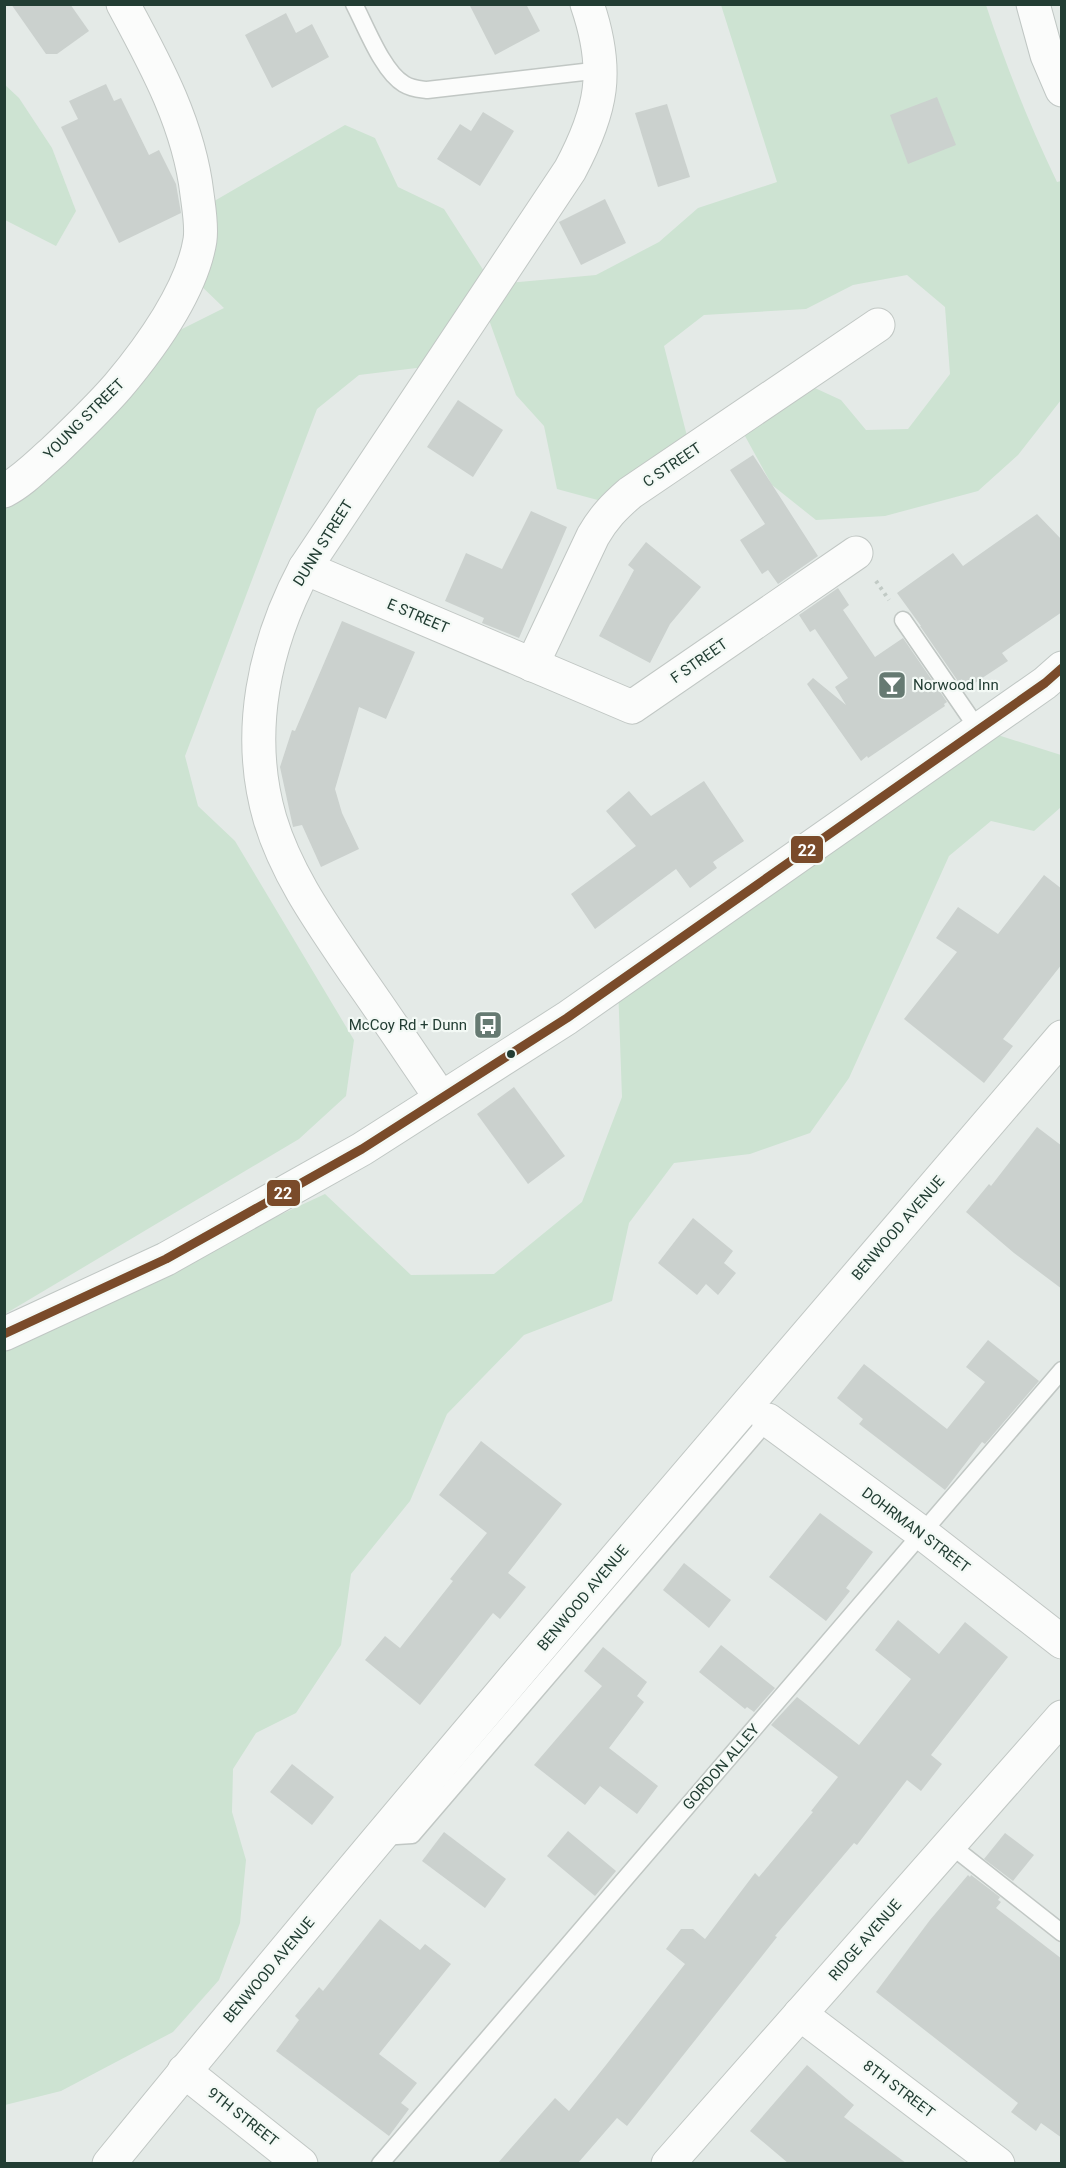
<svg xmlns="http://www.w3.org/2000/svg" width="1066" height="2168" font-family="Roboto,sans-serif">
	<rect width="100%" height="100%" fill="#e4eae7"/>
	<g fill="#cde3d2">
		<path d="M721 5H986C1006 66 1029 124 1057 182L1061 181V400L1018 455 978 491 885 516 816 520 772 485 740 427 804 383 841 400 866 430 908 429 950 374 945 307 907 275 853 285 806 309 704 315 664 346 688 440 605 502 557 489 544 426 516 395 484 306 497 284 596 275 659 242 698 208 777 182Z"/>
		<path d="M4 84 19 98 52 148 76 211 56 246 5 220Z"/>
		<path d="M345 125 375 138 398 187 444 209 491 282 433 366 359 375 317 409 185 756 198 806 235 841 354 1040 346 1096 299 1139 5 1314V496L164 338 224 308 193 278 204 207Z"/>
		<path d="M982 730 1061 755V807L1034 831 991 821 949 856 849 1078 810 1133 750 1154 674 1163 629 1223 612 1301 524 1335 447 1414 410 1501 351 1574 341 1645 296 1713 256 1733 233 1769 232 1812 246 1860 240 1923 219 1980 173 2032 61 2091 5 2105 4 1343 325 1194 411 1275 494 1274 582 1202 622 1097 618 985Z"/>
	</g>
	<g fill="#cbd1ce">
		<path d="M11 4H70L89 31 57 54H46Z"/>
		<path d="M469 4H526L540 31 495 55Z"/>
		<path d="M286 13 296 33 312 24 329 57 272 88 245 35Z"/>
		<path d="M106 84 114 101 121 98 149 155 159 150 176 184 181 213 119 243 61 127 78 119 69 101Z"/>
		<path d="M937 97 956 145 908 164 890 115Z"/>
		<path d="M667 104 690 177 658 187 635 113Z"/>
		<path d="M483 112 514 131 480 186 437 159 460 124 471 131Z"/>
		<path d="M605 199 626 243 581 265 559 222Z"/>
		<path d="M458 400 503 430 473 477 427 447Z"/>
		<path d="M753 455 818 556 778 584 768 570 762 574 740 540 765 524 730 470Z"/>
		<path d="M531 511 567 527 519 638 482 623 484 618 445 601 466 553 502 569Z"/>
		<path d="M1037 514 1062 540V612L1002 653 1008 661 964 690 920 626H921L897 593 953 553 963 566Z"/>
		<path d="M646 542 701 587 670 624 650 663 599 636 634 570 628 565Z"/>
		<path d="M838 588 849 605 843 610 875 657 903 638 947 702 944 704 945 706 868 758 867 756 861 761 807 684 813 678 846 705 835 687 848 678 815 629 810 632 799 615Z"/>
		<path d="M342 621 415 652 386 719 359 707 335 789 342 813 359 849 321 867 302 825 293 827 280 767 292 730 295 731Z"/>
		<path d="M704 781 744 841 713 862 717 868 690 888 676 869 595 929 571 894 636 846 606 811 629 791 651 816Z"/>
		<path d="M1044 875 1062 889V964L1003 1039 1013 1046 984 1083 904 1019 957 952 936 938 958 907 998 934Z"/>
		<path d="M514 1087 565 1156 528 1184 477 1114Z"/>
		<path d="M1037 1127 1062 1146V1289L1014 1253 966 1212 989 1184 991 1186Z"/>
		<path d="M693 1218 733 1251 724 1263 736 1273 718 1295 706 1284 697 1295 658 1263Z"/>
		<path d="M988 1340 1039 1381 985 1444 982 1442 945 1490 859 1424 863 1419 837 1398 864 1364 947 1429 985 1382 966 1367Z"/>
		<path d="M481 1441 562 1504 508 1573 526 1587 500 1619 493 1613 420 1705 365 1660 385 1636 400 1648 453 1581 450 1579 487 1533 439 1495Z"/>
		<path d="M820 1513 873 1552 846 1588 850 1591 826 1621 769 1577Z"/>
		<path d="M684 1563 731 1600 709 1628 663 1590Z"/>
		<path d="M898 1620 939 1654 965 1622 1008 1657 931 1755 942 1764 921 1791 907 1780 857 1845 854 1843 775 1936 777 1937 627 2126 617 2118 578 2163H498L555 2098 569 2111 606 2065 685 1964 666 1949 681 1929H693L705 1939 755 1873 759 1877 813 1812 811 1811 838 1777 771 1725 797 1697 859 1745 911 1679 875 1650Z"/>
		<path d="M721 1645 775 1688 754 1712 747 1707 745 1709 699 1672Z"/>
		<path d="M603 1647 647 1682 637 1696 644 1702 609 1748 658 1786 637 1814 600 1786 585 1805 534 1765 602 1686 584 1671Z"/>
		<path d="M292 1764 334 1797 312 1825 270 1792Z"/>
		<path d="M568 1831 616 1871 595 1896 547 1856Z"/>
		<path d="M444 1832 506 1879 485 1908 422 1861Z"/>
		<path d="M1005 1833 1034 1855 1013 1881 984 1859Z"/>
		<path d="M968 1875 970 1877 971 1875 1000 1897 998 1900 1001 1902 996 1908 1062 1959V2138L1041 2123 1036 2131 1011 2112 1018 2103 876 1992 930 1920Z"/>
		<path d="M380 1919 420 1950 425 1944 451 1964 379 2054 417 2083 401 2103 409 2109 389 2136 276 2051 299 2020 295 2016 319 1987 323 1991Z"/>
		<path d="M807 2065 854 2105 844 2117 906 2163H788L750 2131Z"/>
	</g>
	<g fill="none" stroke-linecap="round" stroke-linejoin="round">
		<g stroke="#c1c7c4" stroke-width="19">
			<g id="lane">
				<path d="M354 4C366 27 383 72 404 84 412 89 419 89 427 90L601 70"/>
				<path d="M903 620 978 729"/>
				<path d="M381 1837 412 1835 768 1420"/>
				<path d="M949 1844 1062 1933"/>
				<path d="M380 2164 1062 1370"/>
			</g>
		</g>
		<g stroke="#c1c7c4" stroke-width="35">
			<g id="street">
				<path d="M4 491C23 481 38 465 54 451 76 430 98 409 118 386 150 348 192 290 200 240 202 226 199 209 197 194 189 125 156 65 123 4"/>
				<path d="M305 568 632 707 856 553"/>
				<path d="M532 665 593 536C604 517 614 507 630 493L878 325"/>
				<path d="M441 1098C413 1057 385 1015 356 974 323 925 287 876 270 819 245 733 264 645 305 568L570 170C602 110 610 71 587 4"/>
				<path d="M768 1420 922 1533 1062 1642"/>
				<path d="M800 2014 998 2164"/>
				<path d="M184 2071 301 2164"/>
				<path d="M109 2164C420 1783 742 1411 1062 1037"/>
				<path d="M668 2164 1062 1717"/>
			</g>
		</g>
		<g stroke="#c0c7c4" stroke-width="35">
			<g id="secondary">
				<path d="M1033 4 1047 55 1062 90"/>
				<path d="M4 1334 166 1259 362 1149 567 1018 1045 683 1062 668"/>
			</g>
		</g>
		<path stroke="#c1cac5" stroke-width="4" stroke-dasharray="3 4.5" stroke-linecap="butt" d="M876 581 889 600"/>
		<use href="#lane" stroke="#fbfcfb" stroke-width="16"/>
		<use href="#street" stroke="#fbfcfb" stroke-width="33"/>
		<use href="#secondary" stroke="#fbfcfb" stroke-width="33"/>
		<g stroke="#f3f9f5" stroke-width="14">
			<path id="bus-1" d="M4 1334 166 1259 362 1149 567 1018 1045 683 1062 668"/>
		</g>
		<use href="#bus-1" stroke="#7a4b2a" stroke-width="9"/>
	</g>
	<defs>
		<g id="bar-square" transform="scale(1.5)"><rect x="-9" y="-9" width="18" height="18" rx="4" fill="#667a72" stroke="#f3f9f5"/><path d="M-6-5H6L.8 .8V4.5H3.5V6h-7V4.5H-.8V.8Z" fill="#fff"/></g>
		<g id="bus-square" transform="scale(1.5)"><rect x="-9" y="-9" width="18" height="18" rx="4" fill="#667a72" stroke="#f3f9f5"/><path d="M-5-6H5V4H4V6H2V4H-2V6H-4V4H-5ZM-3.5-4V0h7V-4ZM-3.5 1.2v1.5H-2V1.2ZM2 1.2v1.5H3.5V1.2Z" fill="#fff"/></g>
	</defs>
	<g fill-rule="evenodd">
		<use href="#bar-square" x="892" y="685"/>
		<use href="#bus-square" x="488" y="1025"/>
	</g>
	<circle fill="#223d33" stroke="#f3f9f5" stroke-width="2" cx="511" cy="1054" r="5"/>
	<g text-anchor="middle" stroke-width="4.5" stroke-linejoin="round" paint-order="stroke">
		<g font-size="15" fill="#223d33" stroke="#f3f9f5">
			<text transform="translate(84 419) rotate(-45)" y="5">YOUNG STREET</text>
			<text transform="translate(672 465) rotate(-34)" y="5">C STREET</text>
			<text transform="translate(323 543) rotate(-58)" y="5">DUNN STREET</text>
			<text transform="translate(418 616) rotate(23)" y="5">E STREET</text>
			<text transform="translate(699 661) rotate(-35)" y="5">F STREET</text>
			<text transform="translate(898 1228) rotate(-49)" y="5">BENWOOD AVENUE</text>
			<text transform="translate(916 1530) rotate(37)" y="5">DOHRMAN STREET</text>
			<text transform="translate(583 1598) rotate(-50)" y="5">BENWOOD AVENUE</text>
			<text transform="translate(721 1767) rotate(-49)" y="5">GORDON ALLEY</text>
			<text transform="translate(865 1940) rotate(-49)" y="5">RIDGE AVENUE</text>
			<text transform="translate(269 1970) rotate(-50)" y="5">BENWOOD AVENUE</text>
			<text transform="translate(899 2089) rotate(37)" y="5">8TH STREET</text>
			<text transform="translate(243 2117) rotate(38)" y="5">9TH STREET</text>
		</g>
		<g font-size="15" fill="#223d33" stroke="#f3f9f5" text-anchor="start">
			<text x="913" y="690">Norwood Inn</text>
			<text x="467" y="1030" text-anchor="end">McCoy Rd + Dunn</text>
		</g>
	</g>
	<g stroke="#f3f9f5" stroke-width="2">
		<rect x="790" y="835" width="34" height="29" rx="6" fill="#7a4b2a"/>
		<rect x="266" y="1179" width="35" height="28" rx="6" fill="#7a4b2a"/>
	</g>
	<g font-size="16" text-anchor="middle" font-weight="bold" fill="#fff">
		<text x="807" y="856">22</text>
		<text x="283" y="1199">22</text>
	</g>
	<rect width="1066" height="2168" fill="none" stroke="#223d33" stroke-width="12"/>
</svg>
